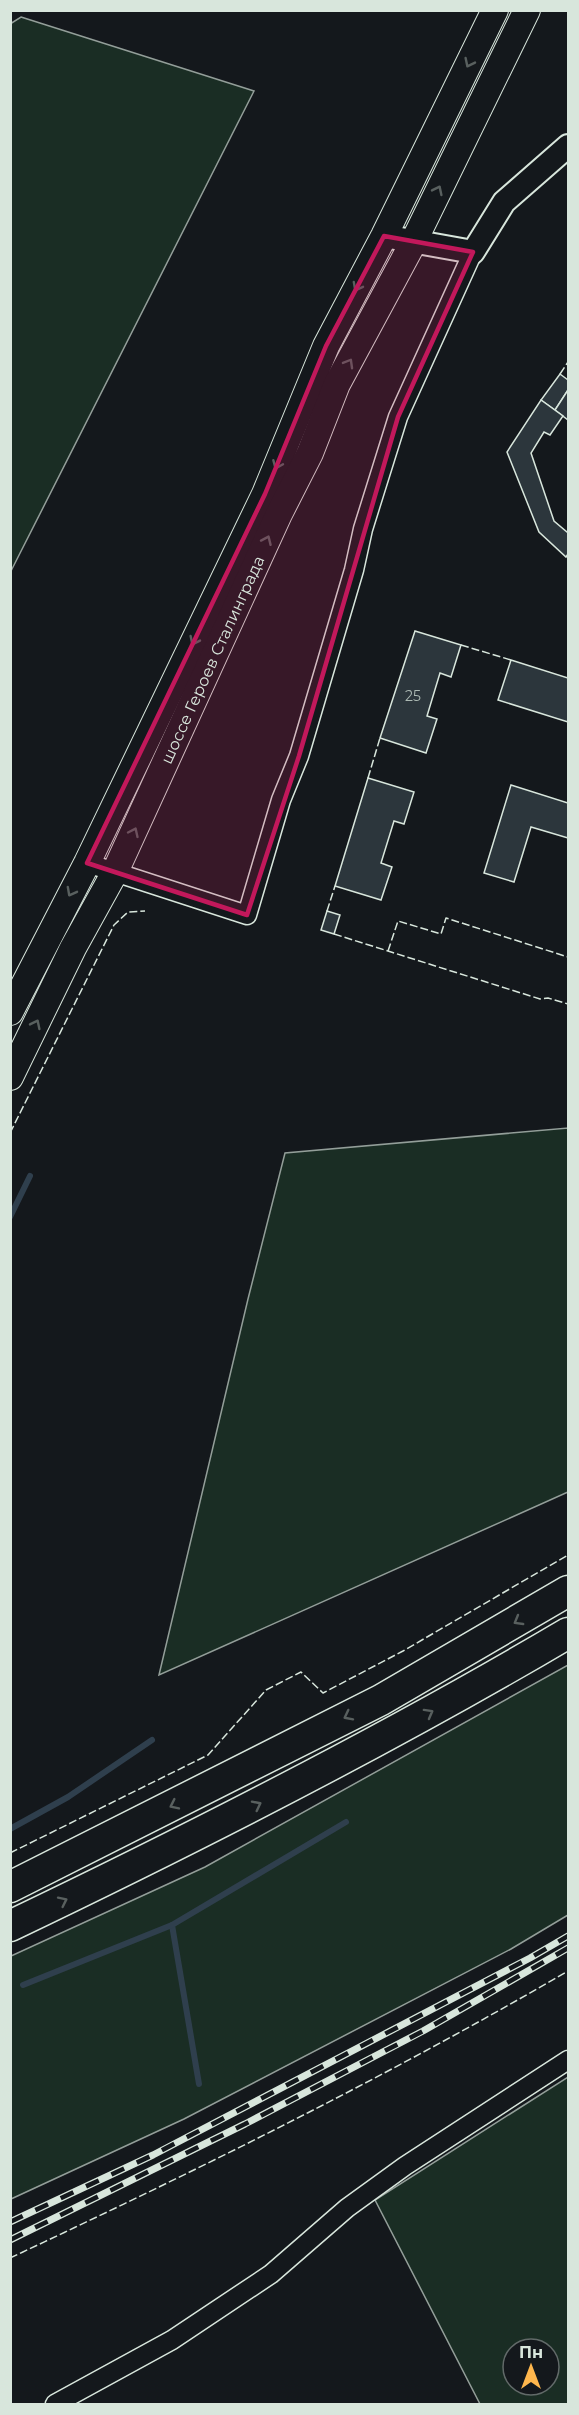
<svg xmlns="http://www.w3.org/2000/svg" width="579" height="2415" font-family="Montserrat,sans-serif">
	<rect width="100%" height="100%" fill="#14181c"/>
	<g fill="#1a2d24" stroke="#939e99" stroke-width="1.5" fill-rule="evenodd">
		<path d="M21 17 254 91 11 571 10 24Z"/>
		<path d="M568 1128V1492L159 1675 248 1299 285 1153Z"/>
		<path d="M568 1665V1915L511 1949 184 2119 11 2199V1956L205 1867Z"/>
		<path d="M568 2077V2404H480L375 2200ZM513 2349H549V2385H513Z"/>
	</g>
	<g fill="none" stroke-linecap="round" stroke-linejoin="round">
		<g stroke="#2f3f4d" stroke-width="6">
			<path d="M10 1217 30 1176"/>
			<path d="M10 1829 68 1797 152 1740"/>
			<path d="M172 1925 199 2084"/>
			<path d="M23 1985 172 1925 346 1822"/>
		</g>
	</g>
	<g fill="#2c363c" stroke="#d8e6dc" stroke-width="1.5">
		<path d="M560 374 568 380V390L555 410 541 400Z"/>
		<path d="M568 390V420L555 410Z"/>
		<path d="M541 400 563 416 550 435 544 432 531 453 554 521 567 532 568 531V554L566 557 539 532 507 452Z"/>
		<path d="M415 631 461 645 451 677 440 673 427 716 437 719 426 753 380 738Z"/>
		<path d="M511 660 568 678V722L498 700Z"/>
		<path d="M368 778 414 792 404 824 394 821 381 863 392 867 381 900 335 886Z"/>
		<path d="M511 785 568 803V838L531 827 514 882 484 873Z"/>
		<path d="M327 911 340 915 334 934 321 930Z"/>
	</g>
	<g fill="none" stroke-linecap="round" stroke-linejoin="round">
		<g stroke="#d8e6dc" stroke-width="21">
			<g id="minor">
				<path d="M87 863 247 915 281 800 299 756 354 570 363 529 398 417 473 252"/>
				<path d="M55 2404 172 2340 271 2274 347 2208 405 2166 568 2060"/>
			</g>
		</g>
		<g stroke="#d8e6dc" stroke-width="26">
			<path id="tertiary" d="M384 236 473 252 504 202 568 146"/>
		</g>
		<g stroke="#d8e6dc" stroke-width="28">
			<g id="secondary">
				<path d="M10 1012 87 863 265 494 326 346 384 236 495 10"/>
				<path id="s1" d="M10 1077 73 948 115 872 279 514 310 453 337 384 413 243 527 10"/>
			</g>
		</g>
		<g stroke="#d8e6dc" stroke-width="33">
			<g id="trunk">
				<path d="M10 1887 381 1700 568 1591"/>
				<path d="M10 1926C200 1835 387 1740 568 1633"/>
			</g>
		</g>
		<use href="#minor" stroke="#14181c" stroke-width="18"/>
		<use href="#tertiary" stroke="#14181c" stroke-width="22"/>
		<use href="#secondary" stroke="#14181c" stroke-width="26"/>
		<use href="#trunk" stroke="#14181c" stroke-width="30"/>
		<g stroke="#d8e6dc" stroke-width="7">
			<g id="rail">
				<path d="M10 2222 153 2155 530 1958 568 1936"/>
				<path d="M10 2240 245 2124 423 2031 568 1948"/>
			</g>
		</g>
		<use href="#rail" stroke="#14181c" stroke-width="4.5" stroke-dasharray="14" stroke-linecap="butt"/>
		<g stroke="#d8e6dc" stroke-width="1.5" stroke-dasharray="8 3" stroke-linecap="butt">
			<path d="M560 374 568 362"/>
			<path d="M461 645 511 660"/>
			<path d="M368 778 380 738"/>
			<path d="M327 911 335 886"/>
			<path d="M334 934 540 999 548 998 568 1004"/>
			<path d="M388 951 398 921 441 934 446 918 568 957"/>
			<path d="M10 1133 114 925 128 912 145 911"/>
			<path d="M10 1853 208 1755 266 1690 301 1672 323 1693 403 1651 568 1555"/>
			<path d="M10 2258C200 2169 388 2076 568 1971"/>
		</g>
	</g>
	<defs><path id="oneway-chevron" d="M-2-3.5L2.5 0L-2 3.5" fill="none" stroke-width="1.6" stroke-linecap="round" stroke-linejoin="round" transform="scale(1.5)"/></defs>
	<g stroke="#59605f">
		<use href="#oneway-chevron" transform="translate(469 63) rotate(116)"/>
		<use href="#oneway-chevron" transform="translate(438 190) rotate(-64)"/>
		<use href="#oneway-chevron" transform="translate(357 287) rotate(118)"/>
		<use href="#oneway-chevron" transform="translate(349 363) rotate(-60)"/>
		<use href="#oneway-chevron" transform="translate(277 465) rotate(113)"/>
		<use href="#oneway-chevron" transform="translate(267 540) rotate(-66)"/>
		<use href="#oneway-chevron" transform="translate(194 641) rotate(116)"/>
		<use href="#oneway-chevron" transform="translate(134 832) rotate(-65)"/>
		<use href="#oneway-chevron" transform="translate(71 892) rotate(118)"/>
		<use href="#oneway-chevron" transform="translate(36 1024) rotate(-64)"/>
		<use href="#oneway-chevron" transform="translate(518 1621) rotate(150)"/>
		<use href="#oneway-chevron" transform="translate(429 1713) rotate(-29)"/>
		<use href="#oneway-chevron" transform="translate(348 1716) rotate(153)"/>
		<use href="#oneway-chevron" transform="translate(174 1805) rotate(154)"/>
		<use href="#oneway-chevron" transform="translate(257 1805) rotate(-27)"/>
		<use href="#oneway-chevron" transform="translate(63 1901) rotate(-26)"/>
	</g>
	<path fill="#c2185b" fill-opacity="0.2" stroke="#c2185b" stroke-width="4.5" stroke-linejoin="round" d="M384 236 473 252 398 417 299 756 247 915 87 863 265 494 326 346Z"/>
	<g text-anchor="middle" stroke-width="4.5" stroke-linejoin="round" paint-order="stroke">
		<g font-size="14" fill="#adbab4">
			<text x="413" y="701">25</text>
		</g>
		<g font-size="16" fill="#d8e6dc" stroke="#14181c">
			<text dy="6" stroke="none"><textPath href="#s1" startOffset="464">шоссе Героев Сталинграда</textPath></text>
		</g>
	</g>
	<rect width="579" height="2415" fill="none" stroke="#d8e6dc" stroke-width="24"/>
	<g transform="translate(531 2367)"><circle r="28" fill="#14181c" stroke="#626a69" stroke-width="1.5"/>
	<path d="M0-4.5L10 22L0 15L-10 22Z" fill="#ffb74d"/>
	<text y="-9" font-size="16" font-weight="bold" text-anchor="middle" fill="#d8e6dc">Пн</text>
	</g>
</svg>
